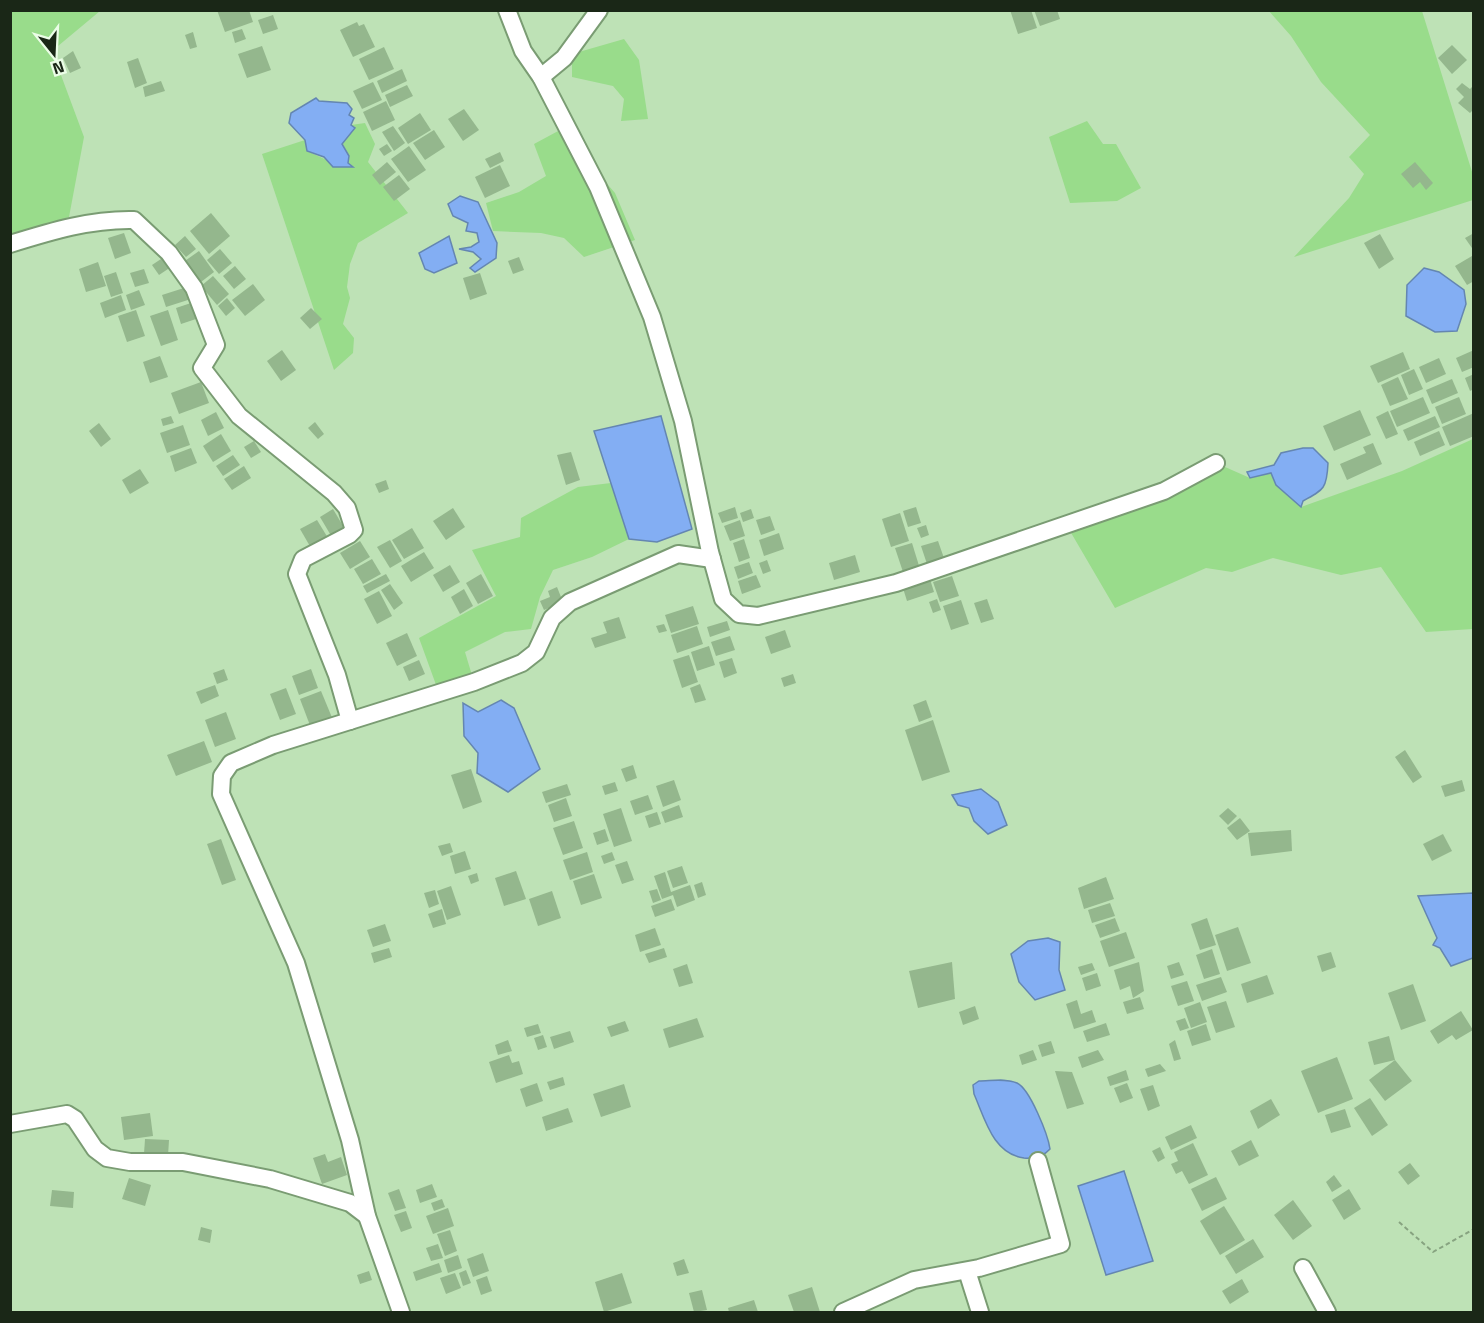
<svg xmlns="http://www.w3.org/2000/svg" width="1484" height="1323" font-family="'Titillium Web',sans-serif">
	<rect width="100%" height="100%" fill="#bee2b6"/>
	<g fill="#99dc8b">
		<path d="M10 11H100L52 51 84 137 69 217 11 236Z"/>
		<path d="M1269 11H1422L1473 175V200L1294 257 1349 198 1364 174 1349 157 1370 135 1321 82 1291 36Z"/>
		<path d="M624 39 639 60 648 119 621 121 624 99 613 86 572 77V54Z"/>
		<path d="M1087 121 1103 144H1116L1141 188 1117 201 1070 203 1049 137Z"/>
		<path d="M365 123 375 144 368 162 408 213 358 243 350 264 347 287 350 298 343 324 354 338 353 353 334 370 262 154 305 140 307 151 340 166H352L348 163 349 156 342 143 351 125Z"/>
		<path d="M560 130 615 193 635 240 584 257 564 238 541 233 493 231 486 203 519 192 546 176 534 144Z"/>
		<path d="M1473 439V629L1426 632 1381 567 1341 575 1273 558 1232 572 1206 568 1115 608 1070 531 1216 463 1250 478 1271 473 1276 485 1301 507 1402 471Z"/>
		<path d="M611 483 629 539 592 557 553 570 540 597 531 629 505 632 465 652 474 682 439 693 419 638 496 596 472 550 520 537 521 518 578 487Z"/>
	</g>
	<g fill="#83aef3" stroke="#6486b1" stroke-width="1.5">
		<path d="M316 98 319 101 347 103 352 109 349 115 354 118 351 125 355 128 342 144 349 156 348 163 353 167H333L324 157 307 151 305 140 289 123 291 113Z"/>
		<path d="M460 196 478 202 497 243 496 258 475 272 470 268 481 259 473 252 459 249 471 247 479 242 477 233 466 231 468 223 453 216 448 204Z"/>
		<path d="M449 236 457 263 434 273 425 269 419 253Z"/>
		<path d="M1424 268 1439 272 1464 290 1466 304 1457 331 1435 332 1406 316 1407 285Z"/>
		<path d="M661 416 692 529 657 542 629 539 594 431Z"/>
		<path d="M1303 448H1313L1328 463C1327 488 1324 490 1303 501L1301 507 1276 485 1271 473 1250 478 1247 472 1274 465 1281 453Z"/>
		<path d="M501 700 514 708 540 769 508 792 477 773 478 753 464 736 463 703 478 712Z"/>
		<path d="M981 789 998 802 1007 825 988 834 974 821 969 808 958 805 952 795Z"/>
		<path d="M1473 893V958L1451 966 1440 948 1433 945 1437 938 1418 896Z"/>
		<path d="M1048 938 1060 942 1059 970 1065 990 1035 1000 1019 982 1011 954 1028 941Z"/>
		<path d="M979 1081C991 1081 1006 1078 1017 1083 1030 1089 1048 1135 1050 1149 1043 1157 1035 1159 1024 1158 993 1154 985 1119 974 1094L973 1085Z"/>
		<path d="M1124 1171 1153 1261 1106 1275 1078 1186Z"/>
	</g>
	<g fill="#94b78d">
		<path d="M217 10H249L253 22 225 32Z"/>
		<path d="M1010 10H1031L1037 28 1018 34Z"/>
		<path d="M1034 10H1057L1060 19 1040 26Z"/>
		<path d="M273 15 278 29 263 34 258 20Z"/>
		<path d="M357 22 359 26 364 24 375 47 353 57 340 30Z"/>
		<path d="M242 29 246 39 235 43 232 32Z"/>
		<path d="M193 32 197 47 190 49 185 35Z"/>
		<path d="M1452 45 1467 60 1452 74 1438 58Z"/>
		<path d="M262 46 271 70 247 78 238 54Z"/>
		<path d="M384 47 394 69 369 80 359 59Z"/>
		<path d="M73 51 81 68 70 73 63 58Z"/>
		<path d="M138 58 147 83 135 88 127 62Z"/>
		<path d="M402 69 407 81 382 93 377 81Z"/>
		<path d="M161 81 165 91 145 97 143 87Z"/>
		<path d="M373 82 382 100 362 109 353 91Z"/>
		<path d="M1462 83 1470 89 1474 85V109L1470 113 1458 103 1464 97 1456 89Z"/>
		<path d="M407 85 413 96 390 107 385 95Z"/>
		<path d="M386 101 395 120 372 131 363 112Z"/>
		<path d="M464 109 479 130 463 141 448 119Z"/>
		<path d="M420 113 431 130 408 144 398 128Z"/>
		<path d="M393 126 405 143 394 151 382 132Z"/>
		<path d="M434 130 445 147 425 160 413 143Z"/>
		<path d="M387 144 392 151 384 156 379 149Z"/>
		<path d="M409 146 426 170 408 182 391 159Z"/>
		<path d="M500 152 504 161 490 168 485 159Z"/>
		<path d="M387 162 396 172 380 185 372 175Z"/>
		<path d="M1415 162 1433 183 1426 190 1420 182 1413 188 1401 174Z"/>
		<path d="M500 165 510 186 485 198 475 177Z"/>
		<path d="M399 175 410 189 394 201 383 187Z"/>
		<path d="M211 213 230 236 209 254 190 231Z"/>
		<path d="M124 233 131 253 115 259 108 238Z"/>
		<path d="M1474 233V251L1465 238Z"/>
		<path d="M1380 234 1394 259 1379 269 1364 243Z"/>
		<path d="M185 236 196 249 186 257 175 245Z"/>
		<path d="M220 249 232 263 219 274 207 260Z"/>
		<path d="M199 251 214 272 197 285 182 263Z"/>
		<path d="M1472 256 1474 281 1467 285 1455 266Z"/>
		<path d="M164 257 171 267 159 275 152 265Z"/>
		<path d="M519 257 524 270 513 274 508 261Z"/>
		<path d="M98 262 106 286 86 292 79 269Z"/>
		<path d="M235 266 246 279 234 289 223 276Z"/>
		<path d="M144 269 149 283 135 287 130 273Z"/>
		<path d="M116 272 123 293 111 297 104 276Z"/>
		<path d="M480 273 487 294 470 300 463 278Z"/>
		<path d="M213 276 229 294 217 305 201 286Z"/>
		<path d="M253 284 265 300 245 316 232 300Z"/>
		<path d="M187 287 191 299 166 307 162 295Z"/>
		<path d="M139 290 145 305 131 310 126 295Z"/>
		<path d="M121 295 126 310 105 318 100 303Z"/>
		<path d="M227 298 235 308 226 316 218 306Z"/>
		<path d="M194 302 199 318 181 324 176 308Z"/>
		<path d="M311 308 322 319 310 329 300 318Z"/>
		<path d="M136 310 145 336 127 342 118 316Z"/>
		<path d="M168 310 178 340 161 346 150 316Z"/>
		<path d="M282 350 296 370 281 381 267 361Z"/>
		<path d="M1474 350V367L1462 372 1456 358Z"/>
		<path d="M1403 352 1410 369 1378 383 1370 366Z"/>
		<path d="M160 356 168 377 150 383 143 362Z"/>
		<path d="M1439 358 1446 374 1426 383 1419 367Z"/>
		<path d="M1414 369 1423 389 1409 395 1401 375Z"/>
		<path d="M1474 374V389L1470 391 1465 378Z"/>
		<path d="M1398 377 1408 399 1390 406 1381 385Z"/>
		<path d="M1452 379 1458 393 1432 404 1426 390Z"/>
		<path d="M201 382 209 403 179 414 171 393Z"/>
		<path d="M1423 397 1430 413 1397 427 1390 411Z"/>
		<path d="M1459 397 1466 414 1442 424 1435 407Z"/>
		<path d="M1360 410 1371 435 1334 451 1323 426Z"/>
		<path d="M1388 411 1398 434 1386 439 1376 417Z"/>
		<path d="M216 412 224 428 208 436 201 420Z"/>
		<path d="M1474 413V436L1450 446 1442 427Z"/>
		<path d="M171 416 174 423 163 426 161 419Z"/>
		<path d="M1435 416 1440 427 1408 441 1403 430Z"/>
		<path d="M315 422 324 434 318 439 308 428Z"/>
		<path d="M99 423 111 439 101 447 89 431Z"/>
		<path d="M183 425 190 445 167 453 160 433Z"/>
		<path d="M1439 431 1445 445 1420 456 1414 442Z"/>
		<path d="M221 434 231 451 213 462 203 446Z"/>
		<path d="M254 441 261 452 251 458 244 447Z"/>
		<path d="M1373 443 1382 464 1347 480 1340 464 1366 453 1363 447Z"/>
		<path d="M191 448 197 463 175 472 170 456Z"/>
		<path d="M571 452 580 480 566 485 557 455Z"/>
		<path d="M233 455 240 465 223 476 216 466Z"/>
		<path d="M244 466 251 478 232 490 224 479Z"/>
		<path d="M140 469 149 483 130 494 122 480Z"/>
		<path d="M386 480 389 489 379 493 375 484Z"/>
		<path d="M735 507 738 518 722 523 718 513Z"/>
		<path d="M916 507 921 523 908 527 903 511Z"/>
		<path d="M453 508 465 527 446 540 433 521Z"/>
		<path d="M333 509 346 531 333 539 320 517Z"/>
		<path d="M751 509 754 518 743 522 740 513Z"/>
		<path d="M900 513 909 541 891 547 882 519Z"/>
		<path d="M770 516 775 530 761 535 756 520Z"/>
		<path d="M317 520 328 538 311 548 300 529Z"/>
		<path d="M740 520 745 536 730 541 724 526Z"/>
		<path d="M926 525 929 535 921 538 917 528Z"/>
		<path d="M412 528 424 548 404 559 392 540Z"/>
		<path d="M779 533 784 549 764 556 759 540Z"/>
		<path d="M744 539 750 558 739 562 733 543Z"/>
		<path d="M390 540 402 561 390 568 377 547Z"/>
		<path d="M360 541 370 557 350 569 340 553Z"/>
		<path d="M938 541 945 561 928 567 921 546Z"/>
		<path d="M912 543 920 569 904 575 895 548Z"/>
		<path d="M424 552 434 568 411 582 401 566Z"/>
		<path d="M855 555 860 572 834 580 829 563Z"/>
		<path d="M372 559 381 574 363 584 354 569Z"/>
		<path d="M767 560 771 571 763 574 759 563Z"/>
		<path d="M749 562 753 573 738 579 734 567Z"/>
		<path d="M450 565 460 582 443 592 433 575Z"/>
		<path d="M386 574 390 581 367 593 363 586Z"/>
		<path d="M481 574 493 596 478 604 466 583Z"/>
		<path d="M756 575 761 587 742 594 738 581Z"/>
		<path d="M929 576 934 592 907 601 902 585Z"/>
		<path d="M952 576 959 596 940 602 933 582Z"/>
		<path d="M390 584 403 603 394 610 381 590Z"/>
		<path d="M557 587 563 602 544 610 540 601 550 597 548 591Z"/>
		<path d="M464 589 473 606 460 614 451 597Z"/>
		<path d="M379 591 392 616 377 624 364 599Z"/>
		<path d="M937 599 941 610 933 613 929 602Z"/>
		<path d="M987 599 994 619 981 623 974 603Z"/>
		<path d="M961 600 969 624 951 630 943 606Z"/>
		<path d="M693 606 699 624 671 633 665 615Z"/>
		<path d="M619 617 626 638 595 648 591 638 607 633 603 622Z"/>
		<path d="M727 621 730 630 710 637 707 627Z"/>
		<path d="M664 624 667 631 659 633 656 626Z"/>
		<path d="M697 626 703 644 677 653 671 635Z"/>
		<path d="M785 630 791 647 771 654 765 637Z"/>
		<path d="M407 633 417 656 397 666 386 643Z"/>
		<path d="M730 636 735 650 716 656 711 642Z"/>
		<path d="M709 646 715 665 697 671 691 652Z"/>
		<path d="M689 655 698 682 682 688 673 660Z"/>
		<path d="M732 658 737 673 724 678 719 662Z"/>
		<path d="M419 660 425 674 409 681 403 667Z"/>
		<path d="M224 669 228 680 217 684 213 673Z"/>
		<path d="M311 669 318 688 299 695 292 676Z"/>
		<path d="M793 674 796 683 784 687 781 678Z"/>
		<path d="M700 684 706 700 695 703 690 688Z"/>
		<path d="M215 685 219 696 201 704 196 692Z"/>
		<path d="M286 688 296 714 280 720 270 694Z"/>
		<path d="M321 691 333 720 311 728 300 699Z"/>
		<path d="M926 700 932 717 919 722 913 705Z"/>
		<path d="M226 712 236 739 215 747 205 720Z"/>
		<path d="M933 720 950 772 922 781 905 730Z"/>
		<path d="M204 741 212 762 176 776 167 755Z"/>
		<path d="M1405 750 1422 777 1413 783 1395 757Z"/>
		<path d="M633 765 637 778 626 782 621 769Z"/>
		<path d="M471 769 482 802 463 809 451 775Z"/>
		<path d="M674 780 681 800 663 807 656 786Z"/>
		<path d="M1462 780 1465 791 1445 797 1441 786Z"/>
		<path d="M615 782 618 791 605 795 602 786Z"/>
		<path d="M567 784 571 795 546 803 542 792Z"/>
		<path d="M648 795 653 809 635 815 630 801Z"/>
		<path d="M566 798 572 816 554 822 548 805Z"/>
		<path d="M679 805 683 817 665 823 661 812Z"/>
		<path d="M621 808 632 841 614 847 603 814Z"/>
		<path d="M1228 808 1237 816 1228 825 1219 816Z"/>
		<path d="M657 812 661 824 649 828 645 816Z"/>
		<path d="M1240 818 1250 831 1237 840 1227 828Z"/>
		<path d="M574 821 583 848 563 855 553 828Z"/>
		<path d="M605 829 609 841 597 845 593 833Z"/>
		<path d="M1291 830 1292 851 1251 856 1248 833Z"/>
		<path d="M1443 834 1452 851 1432 861 1423 844Z"/>
		<path d="M221 839 236 880 222 885 207 844Z"/>
		<path d="M450 843 453 852 442 856 438 846Z"/>
		<path d="M465 851 471 869 455 874 450 856Z"/>
		<path d="M587 852 593 872 570 880 563 860Z"/>
		<path d="M612 852 615 860 604 864 601 856Z"/>
		<path d="M627 861 634 880 622 884 615 865Z"/>
		<path d="M682 866 688 883 673 888 667 871Z"/>
		<path d="M516 871 526 899 504 906 495 878Z"/>
		<path d="M665 872 671 892 690 885 695 900 677 907 673 895 662 899 654 876Z"/>
		<path d="M477 873 479 881 471 884 468 876Z"/>
		<path d="M594 874 602 898 581 905 573 881Z"/>
		<path d="M1106 877 1114 899 1084 909 1078 888Z"/>
		<path d="M702 882 706 895 698 898 694 885Z"/>
		<path d="M451 886 461 915 447 920 437 891Z"/>
		<path d="M657 889 661 900 653 903 649 891Z"/>
		<path d="M435 890 439 904 429 908 424 893Z"/>
		<path d="M552 891 561 918 538 926 529 899Z"/>
		<path d="M671 899 675 910 655 917 651 906Z"/>
		<path d="M1110 903 1115 916 1092 923 1088 910Z"/>
		<path d="M442 909 446 924 433 928 428 914Z"/>
		<path d="M1115 918 1120 931 1100 938 1095 925Z"/>
		<path d="M1207 918 1216 945 1200 950 1191 924Z"/>
		<path d="M385 924 391 941 373 947 367 930Z"/>
		<path d="M1238 927 1251 963 1227 971 1215 935Z"/>
		<path d="M655 928 661 945 640 952 635 935Z"/>
		<path d="M1126 932 1135 958 1109 967 1100 941Z"/>
		<path d="M389 948 392 957 374 963 371 953Z"/>
		<path d="M664 948 667 957 649 963 645 954Z"/>
		<path d="M1212 949 1220 974 1204 979 1196 955Z"/>
		<path d="M1331 952 1336 967 1322 972 1317 956Z"/>
		<path d="M952 962 955 999 918 1008 909 971Z"/>
		<path d="M1139 962 1144 991 1133 998 1130 986 1120 990 1114 970Z"/>
		<path d="M1179 962 1184 975 1171 979 1167 966Z"/>
		<path d="M1092 963 1095 970 1081 975 1078 967Z"/>
		<path d="M687 964 693 983 679 987 673 969Z"/>
		<path d="M1097 973 1101 986 1086 991 1082 978Z"/>
		<path d="M1267 975 1274 994 1247 1003 1241 984Z"/>
		<path d="M1221 977 1227 992 1202 1001 1196 985Z"/>
		<path d="M1187 981 1194 1001 1178 1006 1171 986Z"/>
		<path d="M1413 984 1426 1021 1401 1030 1388 993Z"/>
		<path d="M1140 997 1144 1009 1127 1014 1123 1002Z"/>
		<path d="M1077 1000 1081 1014 1092 1010 1096 1022 1074 1029 1066 1004Z"/>
		<path d="M1226 1001 1235 1027 1216 1033 1207 1007Z"/>
		<path d="M1200 1002 1207 1022 1191 1028 1184 1008Z"/>
		<path d="M975 1006 979 1019 963 1025 959 1012Z"/>
		<path d="M1461 1011 1473 1030 1456 1040 1452 1035 1438 1044 1430 1031Z"/>
		<path d="M697 1018 704 1037 669 1048 663 1029Z"/>
		<path d="M1185 1018 1189 1028 1180 1031 1176 1021Z"/>
		<path d="M625 1021 629 1031 611 1037 607 1027Z"/>
		<path d="M1106 1023 1110 1035 1087 1042 1083 1031Z"/>
		<path d="M538 1024 541 1033 527 1037 524 1028Z"/>
		<path d="M1206 1024 1211 1040 1192 1046 1187 1031Z"/>
		<path d="M570 1031 574 1042 554 1049 550 1037Z"/>
		<path d="M543 1035 547 1047 538 1050 534 1038Z"/>
		<path d="M1389 1036 1395 1060 1374 1065 1368 1042Z"/>
		<path d="M508 1040 512 1051 498 1055 495 1045Z"/>
		<path d="M1175 1040 1181 1059 1174 1061 1169 1044Z"/>
		<path d="M1051 1041 1055 1053 1042 1057 1038 1045Z"/>
		<path d="M1033 1050 1037 1060 1022 1065 1019 1055Z"/>
		<path d="M1098 1050 1104 1060 1082 1068 1078 1057Z"/>
		<path d="M509 1055 512 1063 519 1061 523 1074 496 1083 489 1062Z"/>
		<path d="M1337 1057 1353 1099 1318 1113 1301 1071Z"/>
		<path d="M1395 1060 1412 1081 1385 1101 1369 1080Z"/>
		<path d="M1160 1064 1166 1071 1148 1077 1145 1069Z"/>
		<path d="M1126 1070 1129 1080 1110 1086 1107 1077Z"/>
		<path d="M1055 1071 1072 1072 1084 1104 1067 1109Z"/>
		<path d="M563 1077 565 1085 550 1090 547 1082Z"/>
		<path d="M537 1083 543 1101 526 1107 520 1089Z"/>
		<path d="M1127 1083 1133 1098 1120 1103 1114 1088Z"/>
		<path d="M624 1084 631 1107 601 1117 593 1094Z"/>
		<path d="M1153 1085 1160 1106 1148 1111 1140 1089Z"/>
		<path d="M1370 1098 1388 1125 1372 1136 1354 1108Z"/>
		<path d="M1271 1099 1280 1115 1258 1129 1250 1111Z"/>
		<path d="M568 1108 573 1122 546 1131 542 1117Z"/>
		<path d="M1345 1109 1351 1127 1331 1133 1325 1115Z"/>
		<path d="M150 1113 153 1136 124 1140 121 1117Z"/>
		<path d="M1191 1125 1197 1138 1171 1150 1165 1137Z"/>
		<path d="M145 1139 169 1140 168 1156 144 1154Z"/>
		<path d="M1251 1140 1259 1156 1239 1166 1231 1151Z"/>
		<path d="M1193 1143 1208 1175 1189 1184 1182 1171 1176 1174 1171 1164 1178 1161 1174 1152Z"/>
		<path d="M1160 1147 1165 1158 1158 1162 1152 1151Z"/>
		<path d="M325 1154 328 1162 341 1157 347 1175 322 1184 313 1158Z"/>
		<path d="M1410 1163 1420 1176 1408 1185 1398 1172Z"/>
		<path d="M1334 1175 1342 1186 1332 1192 1326 1182Z"/>
		<path d="M1216 1177 1227 1199 1202 1211 1191 1189Z"/>
		<path d="M129 1178 151 1185 145 1206 122 1199Z"/>
		<path d="M432 1184 437 1197 420 1203 416 1190Z"/>
		<path d="M399 1189 406 1208 395 1211 388 1193Z"/>
		<path d="M1349 1189 1361 1209 1344 1220 1332 1200Z"/>
		<path d="M52 1190 74 1192 73 1208 50 1206Z"/>
		<path d="M442 1199 445 1207 434 1211 431 1203Z"/>
		<path d="M1293 1200 1312 1226 1293 1240 1274 1215Z"/>
		<path d="M1224 1206 1245 1240 1220 1255 1200 1221Z"/>
		<path d="M448 1208 454 1226 433 1234 426 1216Z"/>
		<path d="M406 1211 412 1228 401 1232 394 1215Z"/>
		<path d="M201 1227 212 1230 210 1243 198 1240Z"/>
		<path d="M450 1230 457 1251 445 1256 437 1234Z"/>
		<path d="M1253 1239 1264 1257 1236 1274 1225 1256Z"/>
		<path d="M438 1244 443 1258 431 1261 426 1248Z"/>
		<path d="M483 1253 489 1271 473 1277 467 1259Z"/>
		<path d="M458 1255 462 1268 448 1273 444 1260Z"/>
		<path d="M684 1259 689 1273 677 1276 673 1263Z"/>
		<path d="M439 1263 442 1272 416 1281 413 1272Z"/>
		<path d="M466 1270 471 1283 463 1286 459 1273Z"/>
		<path d="M369 1271 372 1280 360 1284 357 1275Z"/>
		<path d="M455 1273 461 1288 446 1294 440 1278Z"/>
		<path d="M622 1273 632 1303 604 1312 595 1282Z"/>
		<path d="M487 1276 492 1291 481 1295 476 1280Z"/>
		<path d="M1242 1279 1249 1292 1230 1304 1222 1291Z"/>
		<path d="M812 1287 820 1312H794L788 1295Z"/>
		<path d="M702 1290 707 1310 694 1312 689 1293Z"/>
		<path d="M754 1300 758 1312H729L728 1308Z"/>
	</g>
	<g fill="none" stroke-linecap="round" stroke-linejoin="round">
		<g stroke="#7a9c73" stroke-width="20">
			<g id="minor">
				<path d="M507 10 523 51 541 77 598 187 652 317 683 421 710 552 723 599 739 614 758 616 896 583 1164 491 1216 463"/>
				<path d="M541 77 564 58 599 10"/>
				<path d="M10 244C52 231 91 219 134 220L169 253 194 288 216 345 202 368 239 416 334 493 347 508 354 530 349 535 303 559 297 574 337 675 350 721"/>
				<path d="M10 1124 67 1114 75 1119 95 1149 107 1158 130 1162H183L270 1179 350 1203 367 1216"/>
				<path d="M1303 1268 1327 1312"/>
				<path d="M967 1271 980 1312"/>
				<path d="M401 1312 367 1216 350 1140 296 963 221 794 222 776 231 763 273 745 474 682 522 663 536 652 552 618 570 602 678 554 712 559"/>
				<path d="M843 1312 914 1280 979 1268 1061 1244 1038 1161"/>
			</g>
		</g>
		<path stroke="#87a380" stroke-width="2" stroke-dasharray="4.5 3" stroke-linecap="butt" d="M1399 1222 1433 1252 1474 1229"/>
		<use href="#minor" stroke="#fff" stroke-width="16"/>
	</g>
	<rect width="1484" height="1323" fill="none" stroke="#1a2717" stroke-width="24"/>
	<g transform="translate(54 54) rotate(162)" stroke="#ebfde7" stroke-width="4.5" paint-order="stroke">
	<path d="M0-4.5L10 22L0 15L-10 22Z" fill="#1a2717"/>
	<text y="-9" font-size="16" font-weight="bold" text-anchor="middle" fill="#1a2717">N</text>
	</g>
</svg>
